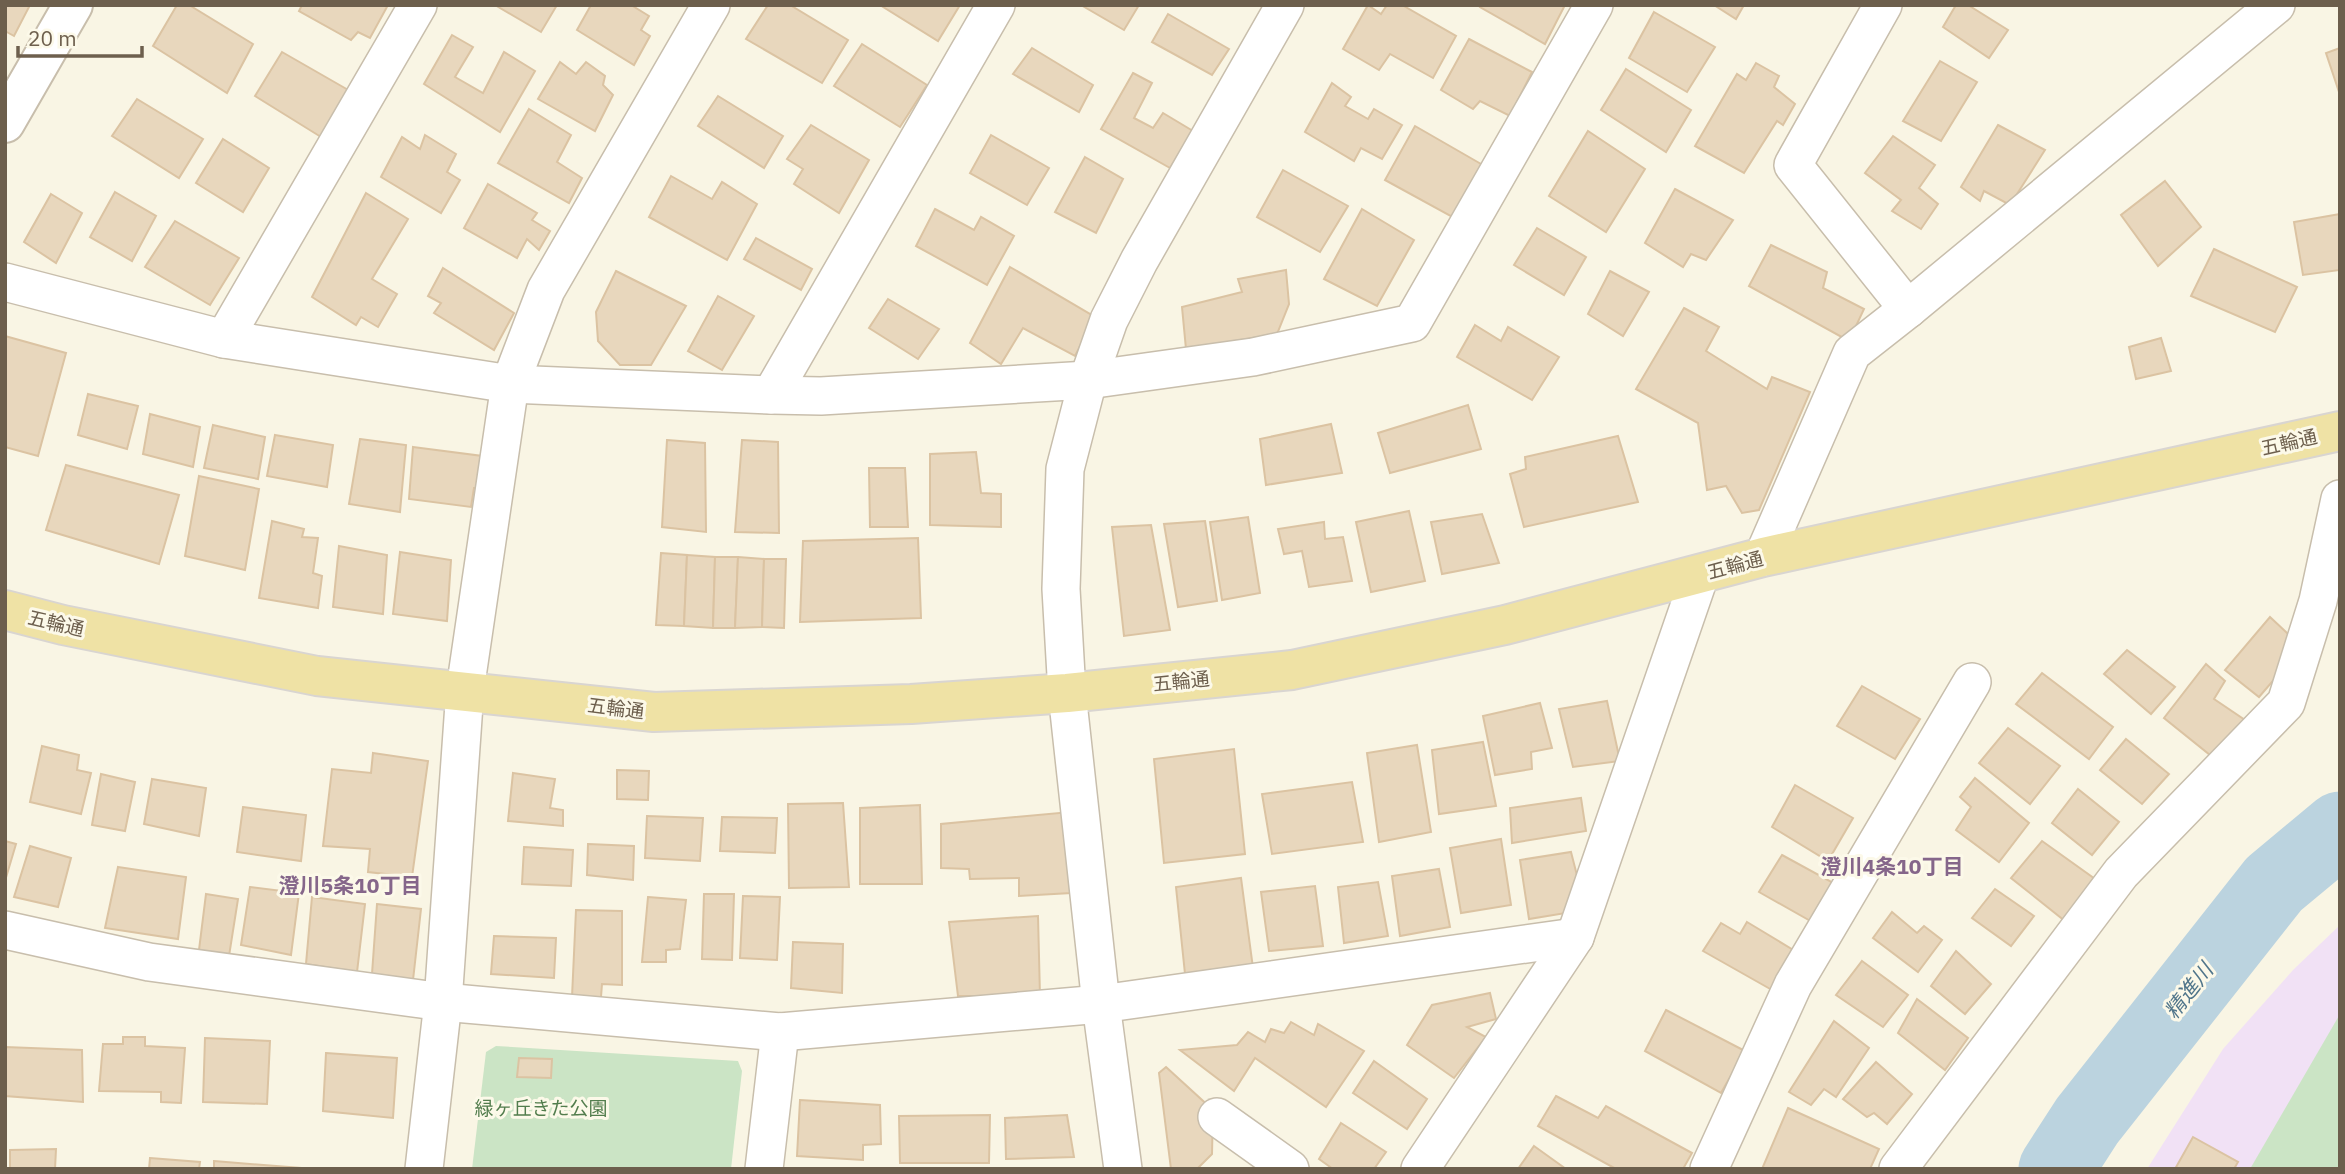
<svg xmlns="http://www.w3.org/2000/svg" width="2345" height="1174" font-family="'IBM Plex Sans','Noto Sans JP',sans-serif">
	<rect width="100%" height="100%" fill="#f9f5e4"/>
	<path fill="#f1e1f5" d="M2340 925V1169H2147L2223 1049 2293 970Z"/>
	<g fill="#cbe4c5">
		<path d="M2340 1014V1169H2250Z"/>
		<path d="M496 1046 738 1061 742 1071 731 1169H472L486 1052Z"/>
	</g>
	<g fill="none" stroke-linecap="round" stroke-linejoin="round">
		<path stroke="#bbd3df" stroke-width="75" d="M2056 1169 2087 1121 2274 884 2340 829"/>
	</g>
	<g fill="#e8d7bd" stroke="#dbc3a2" stroke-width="2">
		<path d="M5 5H30L14 36 5 31Z"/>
		<path d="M177 5H189L253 44 227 93 153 46Z"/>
		<path d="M302 5H388L370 38 358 32 351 40 299 11Z"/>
		<path d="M495 5H557L541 32Z"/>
		<path d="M591 5H631L649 16 641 30 650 36 634 65 577 30Z"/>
		<path d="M768 5H790L848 40 822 83 746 39Z"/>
		<path d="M880 5H960L938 41Z"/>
		<path d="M1081 5H1139L1124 30Z"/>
		<path d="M1368 5 1381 14 1387 5H1402L1456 36 1433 78 1390 54 1379 70 1343 49Z"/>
		<path d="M1481 5H1565L1545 44 1480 7Z"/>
		<path d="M1714 5H1744L1736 19Z"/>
		<path d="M1956 5H1968L2008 30 1989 58 1943 27Z"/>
		<path d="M1654 12 1715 47 1687 92 1629 58Z"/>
		<path d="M1168 14 1229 49 1212 75 1152 42Z"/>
		<path d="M452 35 473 47 455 77 483 93 504 52 535 71 500 132 424 84Z"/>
		<path d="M1469 39 1532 72 1510 116 1480 101 1473 109 1441 90Z"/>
		<path d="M862 44 927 85 900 127 834 86Z"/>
		<path d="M1032 48 1093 85 1079 112 1013 74Z"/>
		<path d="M2340 48V95L2326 53Z"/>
		<path d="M282 52 350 91 321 137 255 96Z"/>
		<path d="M1940 61 1977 82 1941 141 1903 121Z"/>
		<path d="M560 62 576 74 586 62 605 76 603 85 613 95 595 131 538 99Z"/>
		<path d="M1756 63 1779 76 1774 87 1795 104 1783 125 1777 121 1744 173 1695 146 1737 74 1746 80Z"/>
		<path d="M1626 69 1691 110 1666 152 1601 110Z"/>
		<path d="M1133 73 1152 83 1134 118 1153 128 1163 113 1193 131 1170 168 1101 129Z"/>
		<path d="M1332 83 1351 97 1345 106 1368 119 1374 109 1402 125 1382 159 1361 148 1354 161 1305 132Z"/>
		<path d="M718 96 783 136 764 168 698 126Z"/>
		<path d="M137 99 203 139 179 178 112 136Z"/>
		<path d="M529 109 571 135 557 162 582 178 569 203 498 163Z"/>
		<path d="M811 125 869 160 839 213 794 184 803 169 787 159Z"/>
		<path d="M1998 125 2045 150 2010 205 1984 191 1980 201 1961 187Z"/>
		<path d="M1415 126 1488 168 1456 219 1385 180Z"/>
		<path d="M1588 131 1645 169 1606 232 1549 196Z"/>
		<path d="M425 135 456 154 447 172 460 180 441 213 381 177 402 137 420 149Z"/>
		<path d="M991 135 1049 168 1027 205 970 173Z"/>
		<path d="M1893 136 1935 165 1919 188 1938 204 1921 229 1892 211 1901 200 1865 173Z"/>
		<path d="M223 139 269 168 243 212 196 183Z"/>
		<path d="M1085 157 1123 179 1096 233 1055 212Z"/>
		<path d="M1283 170 1348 206 1320 252 1257 217Z"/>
		<path d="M671 176 712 199 722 182 757 204 727 260 649 217Z"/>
		<path d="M2165 181 2201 227 2158 266 2121 215Z"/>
		<path d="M488 184 537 213 532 220 550 231 539 250 527 239 517 258 464 228Z"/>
		<path d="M1675 189 1733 220 1706 260 1691 254 1683 267 1645 243Z"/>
		<path d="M115 192 156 216 132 261 90 237Z"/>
		<path d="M366 193 408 219 372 279 397 294 378 327 361 317 356 325 312 297Z"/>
		<path d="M51 194 82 213 56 263 24 242Z"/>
		<path d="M935 209 974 230 981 217 1014 236 987 285 916 246Z"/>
		<path d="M1362 209 1414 240 1377 306 1324 279Z"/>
		<path d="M2340 214V270L2303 275 2294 222Z"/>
		<path d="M175 221 239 258 210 305 145 267Z"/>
		<path d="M1537 228 1586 257 1564 295 1514 265Z"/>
		<path d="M756 238 812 269 801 290 744 259Z"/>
		<path d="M1771 245 1827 272 1823 288 1864 309 1849 341 1749 286Z"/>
		<path d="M2214 249 2297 287 2275 332 2191 296Z"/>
		<path d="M1010 267 1095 317 1075 356 1023 328 1001 364 970 343Z"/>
		<path d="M443 268 514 313 494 350 434 313 441 303 428 296Z"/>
		<path d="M1286 270 1289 304 1277 334 1186 349 1182 307 1242 292 1238 279Z"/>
		<path d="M616 271 686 306 651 365H620L598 341 596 312Z"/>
		<path d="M1610 271 1649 292 1623 336 1588 314Z"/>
		<path d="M718 296 754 316 722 370 688 351Z"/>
		<path d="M888 299 939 329 918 359 869 328Z"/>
		<path d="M1684 308 1719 327 1706 351 1767 389 1772 377 1810 392 1759 510 1742 513 1726 486 1707 490 1698 423 1636 389Z"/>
		<path d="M1475 325 1501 341 1508 327 1559 357 1532 400 1457 357Z"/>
		<path d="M5 336 66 353 38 456 5 447Z"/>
		<path d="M2161 338 2171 371 2136 379 2129 347Z"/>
		<path d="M88 394 138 406 127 449 78 435Z"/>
		<path d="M1468 405 1481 449 1390 473 1378 433Z"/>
		<path d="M150 414 200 427 193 467 143 454Z"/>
		<path d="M1331 424 1342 473 1266 485 1260 439Z"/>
		<path d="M213 425 265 437 258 479 204 468Z"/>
		<path d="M275 435 333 445 327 487 267 476Z"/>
		<path d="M1618 436 1638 502 1524 527 1510 474 1526 469 1525 457Z"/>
		<path d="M360 439 406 445 400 512 349 504Z"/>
		<path d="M667 440 705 443 706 532 662 527Z"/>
		<path d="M742 440 778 442 779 533 735 532Z"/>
		<path d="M413 447 490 457V488H474L471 507 409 499Z"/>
		<path d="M976 452 981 493 1001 494V527L930 525V454Z"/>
		<path d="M66 465 179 495 159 564 46 530Z"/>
		<path d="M869 468H905L908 527H870Z"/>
		<path d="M199 476 259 489 245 570 185 556Z"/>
		<path d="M1409 511 1425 581 1371 592 1356 522Z"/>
		<path d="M1482 514 1499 563 1442 574 1431 522Z"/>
		<path d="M1248 517 1260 593 1222 600 1210 522Z"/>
		<path d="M272 521 304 529 302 537 318 538 313 573 322 576 318 608 259 598Z"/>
		<path d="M1205 521 1217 601 1178 607 1164 524Z"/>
		<path d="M1324 522 1325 539 1343 537 1352 581 1309 587 1302 551 1284 554 1278 529Z"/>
		<path d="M1151 525 1170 630 1124 636 1112 527Z"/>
		<path d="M918 538 921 618 800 622 803 541Z"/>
		<path d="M339 546 387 555 383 614 333 607Z"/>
		<path d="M400 552 451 560 447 621 393 614Z"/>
		<path d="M661 553 687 555 684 626 656 625Z"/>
		<path d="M687 555 715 557 713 628 684 626Z"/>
		<path d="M715 557H738L735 628H713Z"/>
		<path d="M738 557 764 559 762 627 735 628Z"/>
		<path d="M764 559H786L784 628 762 627Z"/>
		<path d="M2270 617 2302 647 2259 697 2225 670Z"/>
		<path d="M2127 650 2175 687 2151 714 2104 674Z"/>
		<path d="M2206 664 2225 681 2214 699 2245 720 2215 759 2164 718Z"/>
		<path d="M2042 673 2113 727 2089 759 2016 704Z"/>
		<path d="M1862 686 1920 719 1895 759 1837 726Z"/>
		<path d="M1607 701 1620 761 1573 767 1559 709Z"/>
		<path d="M1540 703 1552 748 1531 752 1532 769 1495 775 1483 716Z"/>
		<path d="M2008 728 2060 766 2030 804 1979 763Z"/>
		<path d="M2126 739 2169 774 2142 804 2100 770Z"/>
		<path d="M1483 742 1496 806 1439 814 1432 750Z"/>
		<path d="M1417 745 1431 832 1379 842 1367 753Z"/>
		<path d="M42 746 79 755 77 770 91 773 81 814 30 802Z"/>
		<path d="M1234 749 1245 854 1164 863 1154 759Z"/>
		<path d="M373 753 428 761 412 877 368 872 370 849 323 846 332 769 371 773Z"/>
		<path d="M617 770 649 771 648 800 617 799Z"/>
		<path d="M513 773 555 779 550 808 563 810V826L508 821Z"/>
		<path d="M101 774 135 782 125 831 92 825Z"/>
		<path d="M1975 778 2029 823 1999 862 1956 830 1971 807 1960 797Z"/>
		<path d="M152 779 206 788 199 836 144 824Z"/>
		<path d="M1352 782 1363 842 1272 854 1262 794Z"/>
		<path d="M1795 785 1853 818 1828 861 1772 827Z"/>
		<path d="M2078 789 2119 822 2092 855 2052 823Z"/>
		<path d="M1581 798 1586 831 1512 843 1510 808Z"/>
		<path d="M843 803 849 887 789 888 788 804Z"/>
		<path d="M920 805 922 884H860V808Z"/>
		<path d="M243 807 306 815 301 861 237 852Z"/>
		<path d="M1070 812 1071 893 1019 896V878L970 879 969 869 941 868V824Z"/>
		<path d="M647 816 703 818 700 861 645 858Z"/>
		<path d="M722 817 777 818 775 853 720 851Z"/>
		<path d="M1501 839 1511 905 1461 913 1450 848Z"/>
		<path d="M5 841 16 844 5 881Z"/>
		<path d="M2042 841 2109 889 2075 929 2011 878Z"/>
		<path d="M588 844 634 846 633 880 587 875Z"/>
		<path d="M30 846 71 858 58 907 14 897Z"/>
		<path d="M524 847 573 850 571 886 522 884Z"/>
		<path d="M1571 852 1581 891 1570 894 1572 912 1529 919 1520 860Z"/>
		<path d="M1782 855 1839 886 1814 923 1759 892Z"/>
		<path d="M118 867 186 877 178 939 105 928Z"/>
		<path d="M1439 869 1450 927 1400 936 1392 876Z"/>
		<path d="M1241 878 1253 968 1185 974 1176 887Z"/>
		<path d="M1378 882 1388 936 1344 943 1338 887Z"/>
		<path d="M1315 886 1323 946 1269 951 1261 892Z"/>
		<path d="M250 887 299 893 291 955 241 945Z"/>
		<path d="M1995 889 2034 916 2011 946 1972 918Z"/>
		<path d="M206 894 238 899 229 956 199 950Z"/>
		<path d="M704 894H734L732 960 702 959Z"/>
		<path d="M743 896 780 897 777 960 740 958Z"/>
		<path d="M312 897 365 904 357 972 306 964Z"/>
		<path d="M648 897 686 900 680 949 666 950V962H642Z"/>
		<path d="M377 904 421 909 413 980 372 974Z"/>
		<path d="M576 910 622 911V985L602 984 601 997H572Z"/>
		<path d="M1892 912 1917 933 1924 926 1942 940 1918 972 1873 938Z"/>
		<path d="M1038 916 1040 996H958L949 922Z"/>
		<path d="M1747 922 1795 951 1772 990 1703 951 1721 923 1740 934Z"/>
		<path d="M494 936 556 938 554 978 491 974Z"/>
		<path d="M793 942 843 944 842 993 791 988Z"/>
		<path d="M1956 951 1991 984 1965 1014 1931 986Z"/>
		<path d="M1862 961 1908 995 1883 1027 1836 995Z"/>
		<path d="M1490 993 1496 1019 1467 1027 1486 1037 1454 1078 1407 1045 1432 1005Z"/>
		<path d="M1917 999 1968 1038 1945 1070 1898 1033Z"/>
		<path d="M1666 1010 1745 1051 1721 1093 1645 1051Z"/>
		<path d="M1834 1021 1869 1048 1836 1097 1824 1089 1811 1105 1789 1092Z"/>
		<path d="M1291 1022 1314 1035 1318 1024 1364 1051 1326 1107 1255 1058 1234 1091 1180 1050 1237 1045 1248 1032 1265 1042 1271 1029 1284 1033Z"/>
		<path d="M123 1037H145V1046L185 1048 181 1103 161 1102V1092L99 1091 103 1044H123Z"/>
		<path d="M205 1038 270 1041 267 1104 203 1102Z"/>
		<path d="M5 1047 82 1050 83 1102 5 1096Z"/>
		<path d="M326 1053 397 1058 393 1118 323 1111Z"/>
		<path d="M519 1058 552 1059 551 1078 517 1077Z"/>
		<path d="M1374 1061 1427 1099 1407 1129 1353 1093Z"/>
		<path d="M1876 1062 1912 1094 1887 1124 1874 1113 1867 1117 1843 1099Z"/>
		<path d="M1166 1067 1213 1110 1212 1154 1197 1169H1171L1159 1073Z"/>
		<path d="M1556 1096 1598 1118 1606 1106 1692 1153 1683 1169H1616L1538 1126Z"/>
		<path d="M800 1100 880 1105 881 1144 863 1145V1160L797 1156Z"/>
		<path d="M1788 1108 1879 1149 1870 1169H1762Z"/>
		<path d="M990 1115 989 1163H900L899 1116Z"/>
		<path d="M1067 1115 1074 1157 1006 1159 1005 1118Z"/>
		<path d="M1341 1123 1386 1152 1374 1169H1333L1319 1159Z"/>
		<path d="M2193 1137 2238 1162 2234 1169H2175Z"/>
		<path d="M1534 1146 1566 1169H1518Z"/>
		<path d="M56 1149 55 1169H10V1150Z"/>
		<path d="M150 1158 200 1162 199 1169H149Z"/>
		<path d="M214 1161 301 1168V1169H214Z"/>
	</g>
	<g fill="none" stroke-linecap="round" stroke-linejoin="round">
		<g stroke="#c8beac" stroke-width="40">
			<g id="minor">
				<path d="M1883 5 1793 165 1908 309"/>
				<path d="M5 282 224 339 510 384 771 395 821 396 1088 380 1253 357 1412 323 1594 5"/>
				<path d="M224 339 418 5"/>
				<path d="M771 395 996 5"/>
				<path d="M1763 557 1852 353 1908 309 2276 5"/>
				<path d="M5 930 149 962 443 1002 780 1032 1101 1004 1575 937"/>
				<path d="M1217 1117 1290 1169"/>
				<path d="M424 1169 443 1002 465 690 510 384 546 290 711 5"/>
				<path d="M764 1169 780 1032"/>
				<path d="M1123 1169 1101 1004 1067 693 1061 589 1065 469 1088 380 1109 320 1139 261 1285 5"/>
				<path d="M1420 1169 1575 937 1700 575"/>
				<path d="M1709 1169 1793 985 1972 682"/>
				<path d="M1898 1169 2121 873 2286 703 2318 601 2340 499"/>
			</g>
		</g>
		<g stroke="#c8beac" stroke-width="42">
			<path id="tertiary" d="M5 123 73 5"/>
		</g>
		<g stroke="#d9d5d1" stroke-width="42">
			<path id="primary" d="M5 610 63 625 317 676 654 712 911 704 1067 693 1292 670 1505 625 1763 557 2340 431"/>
		</g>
		<use href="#minor" stroke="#fff" stroke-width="37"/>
		<use href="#tertiary" stroke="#fff" stroke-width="38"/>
		<use href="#primary" stroke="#efe2a5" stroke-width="38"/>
	</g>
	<g text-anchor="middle" stroke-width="6" stroke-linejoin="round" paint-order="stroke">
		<g font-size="19" fill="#6d5f4d" stroke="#fcf9e9">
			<text transform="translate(2289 442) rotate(-13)" y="7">五輪通</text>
			<text transform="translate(1735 565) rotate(-15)" y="7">五輪通</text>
			<text transform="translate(56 623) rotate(13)" y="7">五輪通</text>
			<text transform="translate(1181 681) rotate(-6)" y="7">五輪通</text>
			<text transform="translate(616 708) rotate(7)" y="7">五輪通</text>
		</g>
		<g font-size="19" fill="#527d4d" stroke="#fcf9e9">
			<text x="541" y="1115">緑ヶ丘きた公園</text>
		</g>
		<g font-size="21" font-weight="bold" fill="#85668a" stroke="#fcf9e9">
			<text x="1892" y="874">澄川4条10丁目</text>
			<text x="350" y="893">澄川5条10丁目</text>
		</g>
		<g font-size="21" font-style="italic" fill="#51768b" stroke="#fcf9e9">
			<text transform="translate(2189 991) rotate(-52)" y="7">精進川</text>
		</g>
	</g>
	<rect width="2345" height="1174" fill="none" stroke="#6d5f4d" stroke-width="14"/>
	<path d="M18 46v10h124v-10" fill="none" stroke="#6d5f4d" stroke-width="3.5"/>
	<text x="28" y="46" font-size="21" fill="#6d5f4d" stroke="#fcf9e9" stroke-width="5" paint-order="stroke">20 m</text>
</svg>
